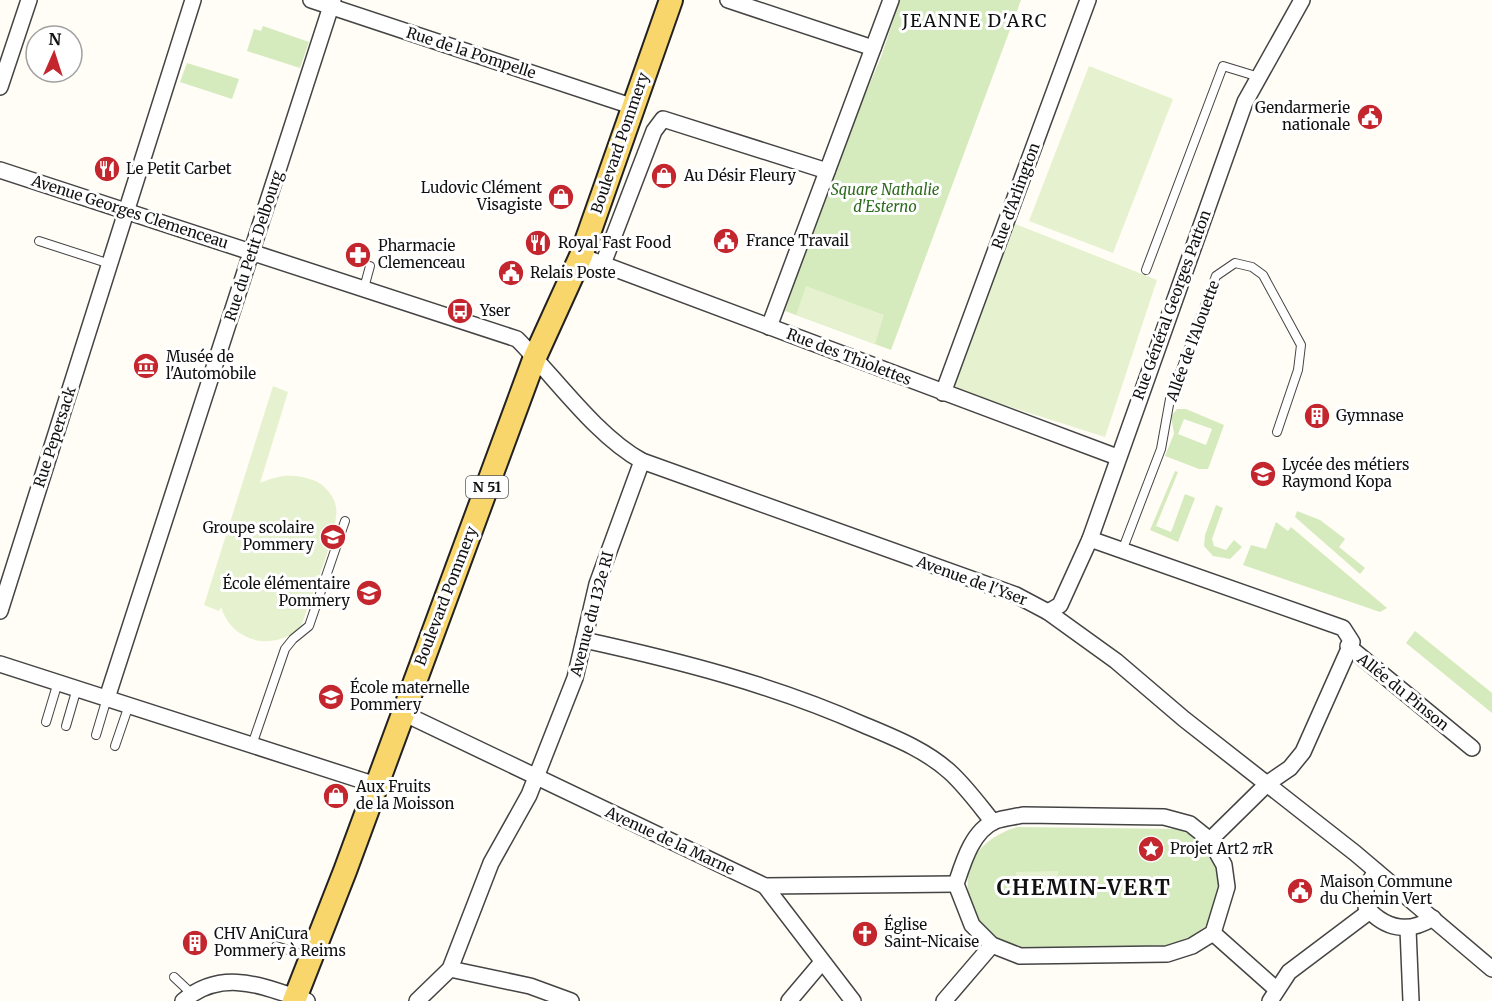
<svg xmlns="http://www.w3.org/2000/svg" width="1492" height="1001" font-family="Merriweather,serif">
	<rect width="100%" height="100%" fill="#fffdf5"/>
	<g fill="#d5ebbd" fill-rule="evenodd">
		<path d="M900 0H1021L891 350 785 311 832 173 881 57Z"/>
		<path d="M263 26 309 42 300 68 247 51 254 29 261 31Z"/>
		<path d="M187 63 239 79 232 99 180 82Z"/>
		<path d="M1177 409H1186L1224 425 1208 469H1199L1165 456 1174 434 1171 416ZM1184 419 1212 429 1206 445 1178 434Z"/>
		<path d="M1175 471 1178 472 1156 526 1171 532 1185 494 1195 498 1178 542 1150 530Z"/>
		<path d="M1216 505 1223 508 1212 539 1214 546 1226 550 1234 540 1242 547 1230 559 1213 556 1204 546 1205 535Z"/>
		<path d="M1297 511 1320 520 1345 539 1339 547 1365 568 1360 574 1295 517Z"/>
		<path d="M1276 522 1288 531 1291 527 1387 608 1380 612 1243 565 1251 545 1266 549Z"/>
		<path d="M1415 631 1492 693V713L1406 643Z"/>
		<path d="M1017 827 1178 829 1206 842 1221 877 1219 896 1209 924 1190 937 1170 945C1134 946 1099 948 1064 949 1051 950 1035 953 1022 951 987 944 964 912 968 876 971 850 994 834 1017 827Z"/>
	</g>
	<g fill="#e6f2cf">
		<path d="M1089 66 1173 99 1113 253 1029 221Z"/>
		<path d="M1013 223 1157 280 1105 437 951 388Z"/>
		<path d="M806 286 884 315 875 344 796 315Z"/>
		<path d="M273 386 288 392 260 483C278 475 293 473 313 480 324 484 334 495 336 507 340 529 309 601 301 627 274 652 232 643 221 607L219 611 204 605Z"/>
		<path d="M1058 871V899L1016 897V872Z"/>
	</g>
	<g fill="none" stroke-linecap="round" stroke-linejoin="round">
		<g stroke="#444" stroke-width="10">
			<g id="lane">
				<path d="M39 241 110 264"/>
				<path d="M1146 270 1223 66 1259 77"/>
				<path d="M364 288 370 266"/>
				<path d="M1122 551 1161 449 1170 399 1216 276 1235 263 1252 267 1263 275 1301 345 1298 370 1277 432"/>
				<path d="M46 722 58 682"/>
				<path d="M66 726 77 688"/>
				<path d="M96 735 107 698"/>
				<path d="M252 745 285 649 293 639 309 626 345 521"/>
				<path d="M115 746 129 705"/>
				<path d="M276 946 310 957"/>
				<path d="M174 977 192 994"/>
			</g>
		</g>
		<g stroke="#444" stroke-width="18">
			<g id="street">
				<path d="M311 0 631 106"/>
				<path d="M728 0 873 48"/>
				<path d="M0 87 29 0"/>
				<path d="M0 170 517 339C554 376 596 436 642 461L1016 595 1048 612 1116 661 1184 719 1355 853 1492 969"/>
				<path d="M581 256 1117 457"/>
				<path d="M603 264 654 131 663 119 827 171"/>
				<path d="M769 327 891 0"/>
				<path d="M943 393 1088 0"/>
				<path d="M1090 539 1343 628 1352 642 1303 752 1290 768 1268 783 1210 840"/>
				<path d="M0 611 193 0"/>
				<path d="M1048 612 1060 605 1090 539 1245 102 1302 0"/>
				<path d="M584 640C680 661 774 685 864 725 895 738 926 750 951 773 967 788 980 806 993 822"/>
				<path d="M1348 646 1472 748"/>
				<path d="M0 664 376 785"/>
				<path d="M107 698 333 0"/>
				<path d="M403 713 765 886 956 884"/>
				<path d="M1023 815 1164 817 1190 824 1210 840 1224 865 1227 887 1213 933 1192 946 1167 954 1020 956 992 945 972 925 956 884C963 863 972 831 995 821 1003 818 1014 817 1023 815Z"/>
				<path d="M1376 871 1366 887V907C1385 929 1408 934 1433 918"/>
				<path d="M765 886 853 1001"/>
				<path d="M1408 929 1411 1001"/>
				<path d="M1213 933 1276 989"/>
				<path d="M450 969 530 986 571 1001"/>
				<path d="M183 1001C223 967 264 987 307 1001"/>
				<path d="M417 1001 450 969 491 863 529 795 575 678 597 584 642 461"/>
				<path d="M789 1001 822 962"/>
				<path d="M944 1001 992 945"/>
				<path d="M1270 1001 1289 972 1370 911"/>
			</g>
		</g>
		<g stroke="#222" stroke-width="26">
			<path id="primary" d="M294 1001 345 871 535 357 581 256 671 0"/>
		</g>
		<use href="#lane" stroke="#fff" stroke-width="8"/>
		<use href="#street" stroke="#fff" stroke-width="15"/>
		<use href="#primary" stroke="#f9d66b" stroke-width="22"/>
	</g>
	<defs>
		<g id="civic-disc" transform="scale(1.35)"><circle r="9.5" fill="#c4262e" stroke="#fff"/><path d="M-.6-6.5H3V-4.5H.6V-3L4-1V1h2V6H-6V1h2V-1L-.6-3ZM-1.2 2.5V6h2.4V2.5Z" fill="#fff"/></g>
		<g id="restaurant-disc" transform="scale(1.35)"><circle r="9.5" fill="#c4262e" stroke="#fff"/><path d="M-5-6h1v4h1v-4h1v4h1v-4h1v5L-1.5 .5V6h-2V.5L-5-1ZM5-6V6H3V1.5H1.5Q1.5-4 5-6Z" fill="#fff"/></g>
		<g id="shop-disc" transform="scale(1.35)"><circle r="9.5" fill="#c4262e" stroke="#fff"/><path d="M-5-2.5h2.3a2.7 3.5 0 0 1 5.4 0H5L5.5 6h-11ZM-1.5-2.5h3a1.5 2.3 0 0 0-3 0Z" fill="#fff"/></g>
		<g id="pharmacy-disc" transform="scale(1.35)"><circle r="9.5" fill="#c4262e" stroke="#fff"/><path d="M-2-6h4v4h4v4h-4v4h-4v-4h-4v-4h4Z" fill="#fff"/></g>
		<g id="bus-disc" transform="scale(1.35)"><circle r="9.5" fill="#c4262e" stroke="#fff"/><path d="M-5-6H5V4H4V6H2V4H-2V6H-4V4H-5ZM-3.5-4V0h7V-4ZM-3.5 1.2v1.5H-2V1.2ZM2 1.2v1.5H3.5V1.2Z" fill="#fff"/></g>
		<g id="museum-disc" transform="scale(1.35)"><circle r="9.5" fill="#c4262e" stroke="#fff"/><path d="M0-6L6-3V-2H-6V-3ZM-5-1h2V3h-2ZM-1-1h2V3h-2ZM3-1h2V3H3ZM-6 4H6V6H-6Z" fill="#fff"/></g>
		<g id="building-disc" transform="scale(1.35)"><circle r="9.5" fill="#c4262e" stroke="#fff"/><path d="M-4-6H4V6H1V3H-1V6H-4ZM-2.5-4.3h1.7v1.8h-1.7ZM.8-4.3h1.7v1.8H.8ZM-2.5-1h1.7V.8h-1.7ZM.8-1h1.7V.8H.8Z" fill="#fff"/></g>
		<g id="school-disc" transform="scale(1.35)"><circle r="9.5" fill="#c4262e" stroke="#fff"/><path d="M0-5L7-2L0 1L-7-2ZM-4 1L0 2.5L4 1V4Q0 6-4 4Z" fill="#fff"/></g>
		<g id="sight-disc" transform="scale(1.35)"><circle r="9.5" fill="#c4262e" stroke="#fff"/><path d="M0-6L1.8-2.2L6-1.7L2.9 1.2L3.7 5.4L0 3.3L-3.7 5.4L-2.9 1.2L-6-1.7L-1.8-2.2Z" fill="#fff"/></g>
		<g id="church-disc" transform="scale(1.35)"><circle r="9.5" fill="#c4262e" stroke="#fff"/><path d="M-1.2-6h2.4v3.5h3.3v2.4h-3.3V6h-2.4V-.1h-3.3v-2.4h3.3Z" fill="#fff"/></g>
	</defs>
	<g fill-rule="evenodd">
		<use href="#civic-disc" x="1370" y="117"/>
		<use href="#restaurant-disc" x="107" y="169"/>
		<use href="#shop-disc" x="664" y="176"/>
		<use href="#shop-disc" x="561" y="197"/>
		<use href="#civic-disc" x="726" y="241"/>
		<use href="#restaurant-disc" x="538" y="243"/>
		<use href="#pharmacy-disc" x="358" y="255"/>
		<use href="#civic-disc" x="511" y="273"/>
		<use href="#bus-disc" x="460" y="311"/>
		<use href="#museum-disc" x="146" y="366"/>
		<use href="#building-disc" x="1317" y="416"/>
		<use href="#school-disc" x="1263" y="474"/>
		<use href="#school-disc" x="333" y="537"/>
		<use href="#school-disc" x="369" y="593"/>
		<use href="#school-disc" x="331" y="697"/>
		<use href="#shop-disc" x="336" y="796"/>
		<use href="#sight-disc" x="1151" y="849"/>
		<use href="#civic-disc" x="1300" y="891"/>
		<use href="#church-disc" x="865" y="934"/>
		<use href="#building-disc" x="195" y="943"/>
	</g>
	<g text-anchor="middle" stroke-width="6" stroke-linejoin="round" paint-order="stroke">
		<rect fill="#fff" stroke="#585858" stroke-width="1.5" x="466" y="476" width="42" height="22" rx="4.5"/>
		<g font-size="14" font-weight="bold" fill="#111">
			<text x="487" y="492">N 51</text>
		</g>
		<g font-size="15" fill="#111" stroke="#fff">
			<text transform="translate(471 53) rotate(18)" y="5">Rue de la Pompelle</text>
			<text transform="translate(620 143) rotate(-71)" y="5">Boulevard Pommery</text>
			<text transform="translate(1016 196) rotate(-70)" y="5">Rue d'Arlington</text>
			<text transform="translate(130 212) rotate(18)" y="5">Avenue Georges Clemenceau</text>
			<text transform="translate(254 246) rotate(-72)" y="5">Rue du Petit Delbourg</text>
			<text transform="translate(1172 305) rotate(-70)" y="5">Rue Général Georges Patton</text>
			<text transform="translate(1193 341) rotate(-70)" y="5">Allée de l'Alouette</text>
			<text transform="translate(849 357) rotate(21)" y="5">Rue des Thiolettes</text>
			<text transform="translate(55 437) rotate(-72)" y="5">Rue Pepersack</text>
			<text transform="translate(972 581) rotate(20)" y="5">Avenue de l'Yser</text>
			<text transform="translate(446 596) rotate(-69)" y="5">Boulevard Pommery</text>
			<text transform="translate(592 614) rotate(-75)" y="5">Avenue du 132e RI</text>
			<text transform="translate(1403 692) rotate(39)" y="5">Allée du Pinson</text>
			<text transform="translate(670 841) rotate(25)" y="5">Avenue de la Marne</text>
		</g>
		<g font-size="15" fill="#111" stroke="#fff" text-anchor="start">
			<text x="1350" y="113" text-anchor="end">Gendarmerie<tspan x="1350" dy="17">nationale</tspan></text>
			<text x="126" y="174">Le Petit Carbet</text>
			<text x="684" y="181">Au Désir Fleury</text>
			<text x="542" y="193" text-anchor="end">Ludovic Clément<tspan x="542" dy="17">Visagiste</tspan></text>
			<text x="746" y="246">France Travail</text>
			<text x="558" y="248">Royal Fast Food</text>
			<text x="378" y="251">Pharmacie<tspan x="378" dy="17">Clemenceau</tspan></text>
			<text x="530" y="278">Relais Poste</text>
			<text x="480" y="316">Yser</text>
			<text x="166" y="362">Musée de<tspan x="166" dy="17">l'Automobile</tspan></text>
			<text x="1336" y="421">Gymnase</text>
			<text x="1282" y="470">Lycée des métiers<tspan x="1282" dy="17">Raymond Kopa</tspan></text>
			<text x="314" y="533" text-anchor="end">Groupe scolaire<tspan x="314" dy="17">Pommery</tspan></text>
			<text x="350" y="589" text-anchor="end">École élémentaire<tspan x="350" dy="17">Pommery</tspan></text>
			<text x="350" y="693">École maternelle<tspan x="350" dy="17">Pommery</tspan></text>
			<text x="356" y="792">Aux Fruits<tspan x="356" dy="17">de la Moisson</tspan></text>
			<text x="1170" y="854">Projet Art2 πR</text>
			<text x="1320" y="887">Maison Commune<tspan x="1320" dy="17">du Chemin Vert</tspan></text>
			<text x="884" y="930">Église<tspan x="884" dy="17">Saint-Nicaise</tspan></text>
			<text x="214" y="939">CHV AniCura<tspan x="214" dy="17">Pommery à Reims</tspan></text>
		</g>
		<g font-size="15" font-style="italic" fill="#2f6b1f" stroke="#fff">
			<text x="885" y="195">Square Nathalie<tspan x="885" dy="17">d'Esterno</tspan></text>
		</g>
		<g font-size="18" letter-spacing="1.5" fill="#111" stroke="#fff">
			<text x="975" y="27">JEANNE D'ARC</text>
		</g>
		<g font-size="21" font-weight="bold" letter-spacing="1.5" fill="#111" stroke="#fff">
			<text x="1084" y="895">CHEMIN-VERT</text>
		</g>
	</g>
	<g transform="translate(54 54) rotate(3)"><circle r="28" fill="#ffffff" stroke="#a0a0a0" stroke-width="1.5"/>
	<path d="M0-4.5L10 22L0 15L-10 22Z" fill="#c4262e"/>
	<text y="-9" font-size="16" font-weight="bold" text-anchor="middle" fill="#111111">N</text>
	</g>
</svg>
